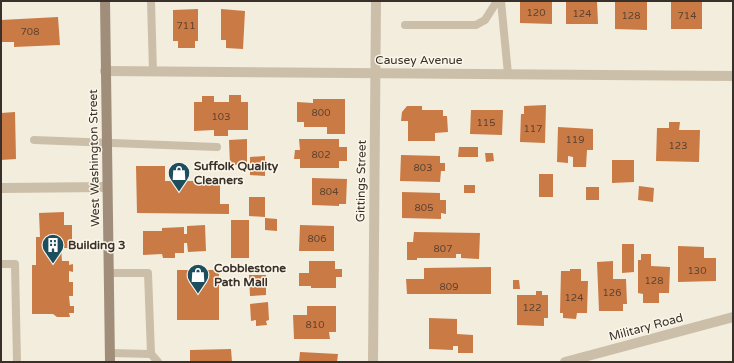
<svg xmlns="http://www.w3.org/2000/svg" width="734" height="363" font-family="'Varela Round',sans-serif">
	<rect width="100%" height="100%" fill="#f3edde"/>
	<g fill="#ca7a45">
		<path d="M520 1H552V24L520 23Z"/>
		<path d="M566 1H597L598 24H566Z"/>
		<path d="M615 1H647V30L615 29Z"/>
		<rect x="671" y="1" width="31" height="28"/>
		<path d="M198 9V41H195V48H178V41H173V10Z"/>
		<path d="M221 9 245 11 243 49 226 48V40H221Z"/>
		<path d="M58 17 60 45 14 47V42H1V20Z"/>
		<path d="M229 95H241V102H248V130H228V136H214V130L194 131V102H202V96H214V102H229Z"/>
		<path d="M313 99H345V134H327V127H304V122H297V102L313 103Z"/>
		<path d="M546 105 545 143 520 142 521 114H524V106Z"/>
		<path d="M407 106H422V110H443V116H447L448 132 435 133V141H408V121H401L402 112Z"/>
		<path d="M471 110H503L502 135 470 134Z"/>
		<path d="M15 112 16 159 1 160V113Z"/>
		<path d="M669 122H680L679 130H700L699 162 656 161 657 128H669Z"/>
		<path d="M558 127 593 129V150H587L586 167H573V157L568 156V163L557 162Z"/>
		<path d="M247 139V165H230L229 140Z"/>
		<path d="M299 139H339V147H347V161H339V168H300V159H294L295 150H300Z"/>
		<path d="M459 147H478V157H458Z"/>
		<path d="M485 153H493L494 161 486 162Z"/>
		<path d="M401 155 440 156V163H445V171H441L440 182 400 181Z"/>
		<path d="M265 156V176L250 175V157Z"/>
		<path d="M612 160H634V182L612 183Z"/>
		<path d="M136 166H165V181H220V204H229V214L137 213Z"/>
		<rect x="539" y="174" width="14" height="23"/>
		<path d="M312 178 347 179 346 204H339V206L312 205Z"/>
		<rect x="464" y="185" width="11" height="8"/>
		<path d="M639 186 654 188 653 202 638 200Z"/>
		<rect x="586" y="187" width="13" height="13"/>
		<path d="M402 192 440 193V200H446V214L441 213V219L402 218Z"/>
		<path d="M249 197H265V217L249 216Z"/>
		<path d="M64 212V225H72V240L71 248H61L62 261H69V265L73 264V272L69 271V282H73V296H69L70 306H74V313H69L70 317H57L53 314H32V265H36V237H40L39 213Z"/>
		<path d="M265 218 277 219V231L265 230Z"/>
		<rect x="231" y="220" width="18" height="38"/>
		<path d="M205 225 206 251 188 252 187 243H184V253H175V258H163L162 254 143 255V231H162V228L184 227V234H187V226Z"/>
		<path d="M300 225 334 226V251H299Z"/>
		<path d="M414 232 480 233 479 259 461 258V254H456V258H417V260H407V242H413Z"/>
		<path d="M622 244H634V272L622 273Z"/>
		<path d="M678 246 704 247V258H716V281L678 282Z"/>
		<path d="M641 254H651V266L670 267 669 293H659V303H643V294L638 293V260H641Z"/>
		<path d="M309 261H335V269H342V277H336V288H311V286H299V273H309Z"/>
		<path d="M613 261V279H626L627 304H623V311H599L597 262Z"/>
		<path d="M491 267V294H407L406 279H424V268Z"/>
		<path d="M570 269H581V281H588L587 313H577L576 319 563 318V313H560L561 271H570Z"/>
		<rect x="177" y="270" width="42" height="50"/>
		<path d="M249 275H266V295L250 296Z"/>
		<path d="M513 280H519L520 289H513Z"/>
		<path d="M536 291H542V295H548V318H544V326L517 325V295H536Z"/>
		<path d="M268 302 269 320 266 321 267 325 256 326V320L251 321 250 304Z"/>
		<path d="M307 306H336V332H329L330 339H294L293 315H307Z"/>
		<path d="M429 318 457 319V334L473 335V353H458V346H453V350L429 349Z"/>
		<path d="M231 349 232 362H190V350Z"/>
		<path d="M300 352 338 354 337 362H299Z"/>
	</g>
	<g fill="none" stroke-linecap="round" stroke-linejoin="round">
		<g stroke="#ccbfa9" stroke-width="8">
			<path d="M151 1 153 72"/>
			<path d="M501 1 508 74"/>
			<path d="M405 25H476L485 20 497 1"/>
			<path d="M34 140 217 147"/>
			<path d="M1 264H15L17 362"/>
			<path d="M109 273H148L151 354"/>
			<path d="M110 353 151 354 158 362"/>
		</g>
		<g stroke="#ccbfa9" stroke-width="10">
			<path d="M105 71 733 76"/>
			<path d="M1 188 107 187"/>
			<path d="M373 362 376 1"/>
			<path d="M565 362 733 317"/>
		</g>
		<path stroke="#a08e7a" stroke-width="10" d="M105 1 110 362"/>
	</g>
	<defs>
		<g id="shop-pin" transform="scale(1.15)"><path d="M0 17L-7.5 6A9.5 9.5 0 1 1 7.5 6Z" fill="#1c4e5d" stroke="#fbf6ea"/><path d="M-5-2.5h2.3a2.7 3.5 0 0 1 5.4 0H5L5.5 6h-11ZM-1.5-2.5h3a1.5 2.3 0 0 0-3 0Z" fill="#fff"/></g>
		<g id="building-pin" transform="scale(1.15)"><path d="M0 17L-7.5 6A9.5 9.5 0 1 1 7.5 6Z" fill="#1c4e5d" stroke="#fbf6ea"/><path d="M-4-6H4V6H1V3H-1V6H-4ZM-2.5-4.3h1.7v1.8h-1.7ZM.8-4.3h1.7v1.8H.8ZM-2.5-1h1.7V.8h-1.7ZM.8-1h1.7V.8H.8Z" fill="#fff"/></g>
	</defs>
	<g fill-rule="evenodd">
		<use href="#shop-pin" x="179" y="173"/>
		<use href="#building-pin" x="53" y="245"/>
		<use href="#shop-pin" x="198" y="275"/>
	</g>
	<g text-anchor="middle" stroke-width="3" stroke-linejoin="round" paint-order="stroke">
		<g font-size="10" fill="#5d4330">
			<text x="536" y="16">120</text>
			<text x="582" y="17">124</text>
			<text x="631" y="19">128</text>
			<text x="687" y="19">714</text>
			<text x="186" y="29">711</text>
			<text x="30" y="35">708</text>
			<text x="321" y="116">800</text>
			<text x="221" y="120">103</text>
			<text x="486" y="126">115</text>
			<text x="533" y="132">117</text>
			<text x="575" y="143">119</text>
			<text x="678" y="149">123</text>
			<text x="321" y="158">802</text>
			<text x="423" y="171">803</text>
			<text x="329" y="195">804</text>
			<text x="424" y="211">805</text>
			<text x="317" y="242">806</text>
			<text x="443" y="252">807</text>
			<text x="697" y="274">130</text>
			<text x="654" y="284">128</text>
			<text x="449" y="290">809</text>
			<text x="612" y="296">126</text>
			<text x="574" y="301">124</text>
			<text x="532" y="311">122</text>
			<text x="315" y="328">810</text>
		</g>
		<g font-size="12" fill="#393129" stroke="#fbf6ea">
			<text x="419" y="64">Causey Avenue</text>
			<text transform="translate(94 158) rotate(-91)" y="4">West Washington Street</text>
			<text transform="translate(361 181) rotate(-89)" y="4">Gittings Street</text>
			<text transform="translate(646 327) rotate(-15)" y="4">Military Road</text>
		</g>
		<g font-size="12" font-weight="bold" fill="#393129" stroke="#fbf6ea" text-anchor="start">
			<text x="194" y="170">Suffolk Quality<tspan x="194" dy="14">Cleaners</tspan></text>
			<text x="68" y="249">Building 3</text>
			<text x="214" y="272">Cobblestone<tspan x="214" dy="14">Path Mall</tspan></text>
		</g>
	</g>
	<rect width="734" height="363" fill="none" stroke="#393129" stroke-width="4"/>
</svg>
